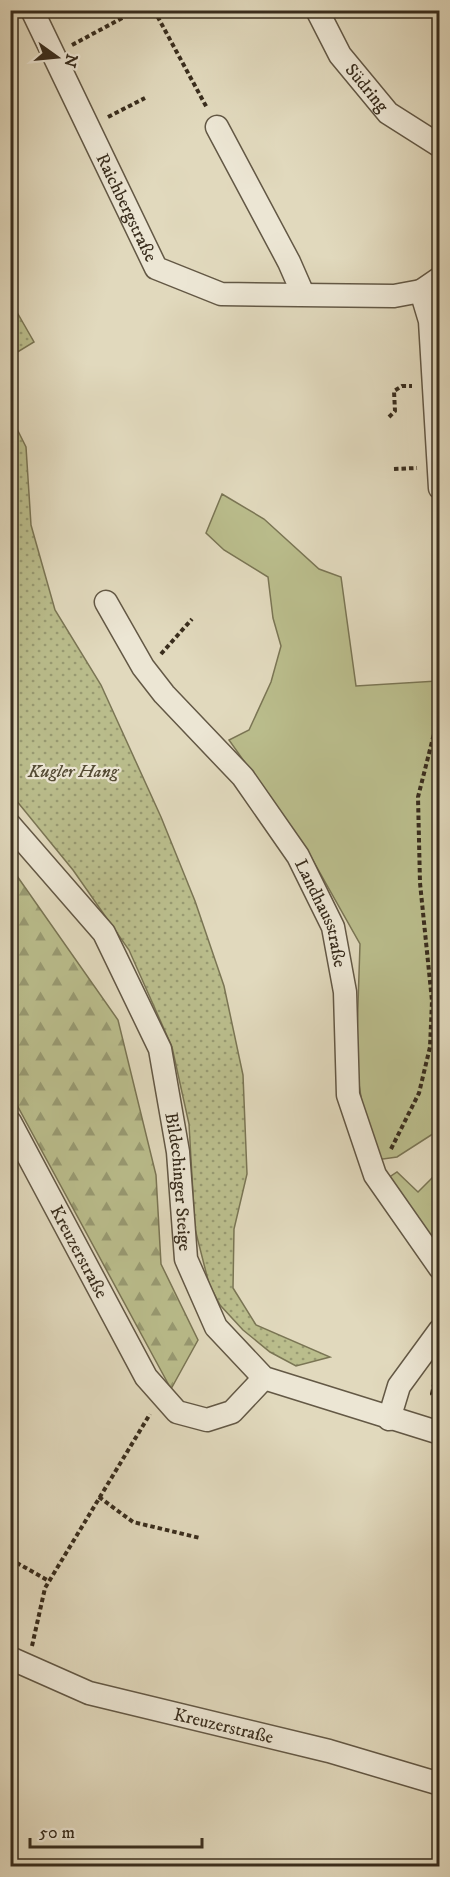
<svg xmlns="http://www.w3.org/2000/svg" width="450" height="1877" font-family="'IM FELL DW Pica',serif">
	<defs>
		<pattern id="forest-firs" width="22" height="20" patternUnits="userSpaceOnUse" patternTransform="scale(1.5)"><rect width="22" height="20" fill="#babd8c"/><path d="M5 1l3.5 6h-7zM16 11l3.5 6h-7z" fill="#989a72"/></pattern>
		<pattern id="park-dots" width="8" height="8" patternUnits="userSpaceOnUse" patternTransform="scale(1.5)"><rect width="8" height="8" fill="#babd8c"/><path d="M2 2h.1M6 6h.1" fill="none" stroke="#989a72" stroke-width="1.8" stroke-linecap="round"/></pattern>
	</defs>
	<rect width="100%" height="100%" fill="#e1d9bd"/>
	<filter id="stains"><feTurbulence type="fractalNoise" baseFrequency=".00333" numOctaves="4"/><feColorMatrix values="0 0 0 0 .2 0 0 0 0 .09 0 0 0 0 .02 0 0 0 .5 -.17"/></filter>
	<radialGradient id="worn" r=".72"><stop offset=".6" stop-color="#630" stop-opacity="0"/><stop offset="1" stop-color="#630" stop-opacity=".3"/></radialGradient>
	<g fill="#babd8c" stroke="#7a7554" stroke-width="1.5">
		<path d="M222 494 264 519 319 569 341 577 356 686 437 681 440 714 439 1130 397 1157 376 1160 367 1135 356 1065 360 944 307 850 229 740 249 730 271 682 281 646 273 618 268 577 224 550 206 533Z"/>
		<path d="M439 1171V1256L385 1180 397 1172 418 1192Z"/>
	</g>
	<path fill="url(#forest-firs)" stroke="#7a7554" stroke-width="1.5" d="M10 866 118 1020 156 1175 161 1264 198 1340 171 1389 11 1094Z"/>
	<g fill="url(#park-dots)" stroke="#7a7554" stroke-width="1.5">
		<path d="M10 300 34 342 11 356H10Z"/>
		<path d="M10 415 26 447 31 525 55 610 101 685 161 817 195 901 224 986 243 1075 247 1174 234 1229 233 1288 256 1325 330 1357 296 1366 270 1352 243 1330 220 1305 209 1284 195 1229 189 1124 172 1047 129 950 73 870 11 794Z"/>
	</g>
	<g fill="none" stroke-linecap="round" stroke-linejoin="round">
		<g stroke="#635845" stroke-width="25">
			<g id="minor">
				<path id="s1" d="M32 10 156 268 221 294 394 296 421 291"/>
				<path id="s2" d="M317 10 340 55 388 113 440 146"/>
				<path d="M217 127 289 262 303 294"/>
				<path d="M440 278 421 291 430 321 440 488"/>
				<path id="s3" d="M106 602 143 667 164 694 243 777 298 856 333 927 345 992 348 1095 375 1175 440 1268"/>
				<path id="s4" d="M10 825 104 933 160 1049 178 1152 186 1259 216 1327 264 1378 440 1433"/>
				<path id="s5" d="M10 1122 146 1377 177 1412 207 1420 232 1412 264 1378"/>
				<path d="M389 1419 399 1386 440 1330"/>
				<path id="s6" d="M10 1658 89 1693 329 1751 440 1784"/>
			</g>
		</g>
		<g stroke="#392d1d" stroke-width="4" stroke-dasharray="4.5 3" stroke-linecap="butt">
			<path d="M154 10 207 108"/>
			<path d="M72 45 126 16"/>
			<path d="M108 117 145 98"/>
			<path d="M389 417 395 411 394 391 402 386H412"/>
			<path d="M394 469 417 468"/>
			<path d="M161 654 192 619"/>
			<path d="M391 1149 419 1093 430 1047 432 1001 420 883 418 797 440 710"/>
			<path d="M436 1375 432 1394 440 1401"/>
			<path d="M99 1497 133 1522 200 1538"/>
			<path d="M10 1559 49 1581"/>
			<path d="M32 1646 45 1588 150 1414"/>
			<path d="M419 1866 421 1861"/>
		</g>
		<use href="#minor" stroke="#ece6d4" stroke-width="22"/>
	</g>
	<g text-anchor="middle" stroke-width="4.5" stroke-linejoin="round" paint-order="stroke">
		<g font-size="18" fill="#392d1d" stroke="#ece6d4">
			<text dy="6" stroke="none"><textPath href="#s2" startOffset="93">Südring</textPath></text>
			<text dy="6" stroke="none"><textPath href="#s1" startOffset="219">Raichbergstraße</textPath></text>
			<text dy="6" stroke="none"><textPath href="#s3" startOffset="382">Landhausstraße</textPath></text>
			<text dy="6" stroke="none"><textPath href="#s4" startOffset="406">Bildechinger Steige</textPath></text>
			<text dy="6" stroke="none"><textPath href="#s5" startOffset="147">Kreuzerstraße</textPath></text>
			<text dy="6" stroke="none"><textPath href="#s6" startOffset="225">Kreuzerstraße</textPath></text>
		</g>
		<g font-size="18" font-style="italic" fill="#534a33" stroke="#ece6d4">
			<text x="73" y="777">Kugler Hang</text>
		</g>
	</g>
	<rect width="450" height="1877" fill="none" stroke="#e1d9bd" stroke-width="36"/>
	<rect x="12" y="12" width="426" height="1853" fill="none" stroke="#392d1d" stroke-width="3"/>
	<rect x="18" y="18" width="414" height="1841" fill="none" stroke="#392d1d" stroke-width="1.5"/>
	<g transform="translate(57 57) rotate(105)" stroke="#ece6d4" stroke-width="4.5" paint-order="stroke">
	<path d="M0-4.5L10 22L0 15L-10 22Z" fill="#392d1d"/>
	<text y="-9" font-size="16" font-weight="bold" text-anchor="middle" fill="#392d1d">N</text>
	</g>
	<path d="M30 1838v9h172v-9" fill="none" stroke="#392d1d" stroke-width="3"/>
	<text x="39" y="1838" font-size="18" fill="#392d1d" stroke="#ece6d4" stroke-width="4.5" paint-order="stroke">50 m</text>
	<rect width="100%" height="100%" filter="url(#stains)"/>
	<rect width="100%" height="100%" fill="url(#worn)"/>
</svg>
